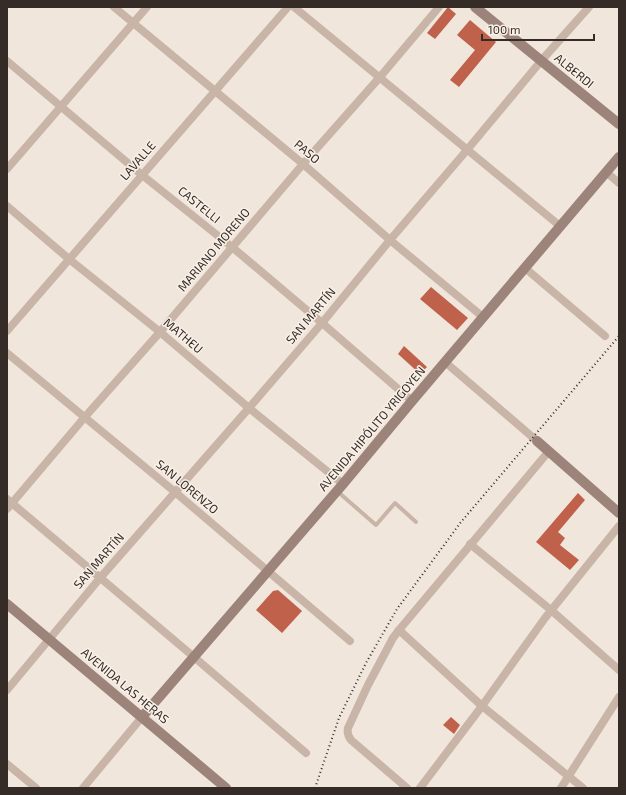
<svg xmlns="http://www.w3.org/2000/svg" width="626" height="795" font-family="'Exo 2',sans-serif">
	<rect width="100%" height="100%" fill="#f1e6dc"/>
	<g fill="#c0614b">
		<path d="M448 7 456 14 435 39 427 33Z"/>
		<path d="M470 20 496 42 459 87 450 80 475 50 457 35Z"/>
		<path d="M431 287 468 318 457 330 420 299Z"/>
		<path d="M404 346 427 367 420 374 398 354Z"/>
		<path d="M578 493 585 500 558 532 565 538 560 545 579 560 570 570 536 542Z"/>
		<path d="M278 590 302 611 282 633 256 610 273 591Z"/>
		<path d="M451 717 460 725 454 734 443 725Z"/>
	</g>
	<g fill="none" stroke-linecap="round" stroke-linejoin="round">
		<path stroke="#c8b5a8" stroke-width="4" d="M337 491 376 525 395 503 416 522"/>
		<g stroke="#c8b5a8" stroke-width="8">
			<path d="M114 7 303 164 390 240 483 317"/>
			<path d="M294 7 560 226"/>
			<path d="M7 61 142 175 232 247 322 323 412 401"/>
			<path d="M7 169 147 7"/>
			<path d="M606 172 619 183"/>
			<path d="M7 206 69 259 160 332 249 408 343 484"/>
			<path d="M525 268 605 336"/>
			<path d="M7 331 288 7"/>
			<path d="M7 353 175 492 350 641"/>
			<path d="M445 362 537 441"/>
			<path d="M7 499 194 657 306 753"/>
			<path d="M7 509 84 418 160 332 303 164 380 77 439 7"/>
			<path d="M470 544 551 610 619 670"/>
			<path d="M399 630 482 706 583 788"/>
			<path d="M7 690 100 578 249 408 322 323 390 240 467 150 541 61 589 7"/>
			<path d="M7 764 36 788"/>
			<path d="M83 788 142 717"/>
			<path d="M407 788 351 740C348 736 347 732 348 728L368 685 393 638 399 630 549 451"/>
			<path d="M420 788 482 706 545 618 619 526"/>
			<path d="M561 788 619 697"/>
		</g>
		<g stroke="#9c847a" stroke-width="10">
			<path d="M475 7 619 124"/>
			<path d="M537 441 619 513"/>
			<path d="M7 604 226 788"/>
			<path d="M142 717 343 484 412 401 619 157"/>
		</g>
		<path stroke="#352c28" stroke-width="2" stroke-dasharray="1 3" stroke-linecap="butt" d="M315 788 339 718 366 663 397 609 461 522 619 336"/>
	</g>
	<g text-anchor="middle" stroke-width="3" stroke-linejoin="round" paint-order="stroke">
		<g font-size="12" fill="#352c28" stroke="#f9f0e8">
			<text transform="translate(574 71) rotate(39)" y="4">ALBERDI</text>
			<text transform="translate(307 152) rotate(40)" y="4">PASO</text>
			<text transform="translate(138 161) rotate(-49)" y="4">LAVALLE</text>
			<text transform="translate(199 205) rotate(39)" y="4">CASTELLI</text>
			<text transform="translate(214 250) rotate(-50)" y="4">MARIANO MORENO</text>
			<text transform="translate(311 316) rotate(-50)" y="4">SAN MARTÍN</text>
			<text transform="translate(183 336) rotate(40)" y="4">MATHEU</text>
			<text transform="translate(372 429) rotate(-50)" y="4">AVENIDA HIPÓLITO YRIGOYEN</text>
			<text transform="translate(187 487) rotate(40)" y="4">SAN LORENZO</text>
			<text transform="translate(99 561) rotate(-49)" y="4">SAN MARTÍN</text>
			<text transform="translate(125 686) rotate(40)" y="4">AVENIDA LAS HERAS</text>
		</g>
	</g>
	<rect width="626" height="795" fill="none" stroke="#352c28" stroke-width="16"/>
	<path d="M482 34v6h112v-6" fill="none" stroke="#352c28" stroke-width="2"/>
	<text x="488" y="34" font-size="12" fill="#352c28" stroke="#f9f0e8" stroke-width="3" paint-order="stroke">100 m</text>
</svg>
